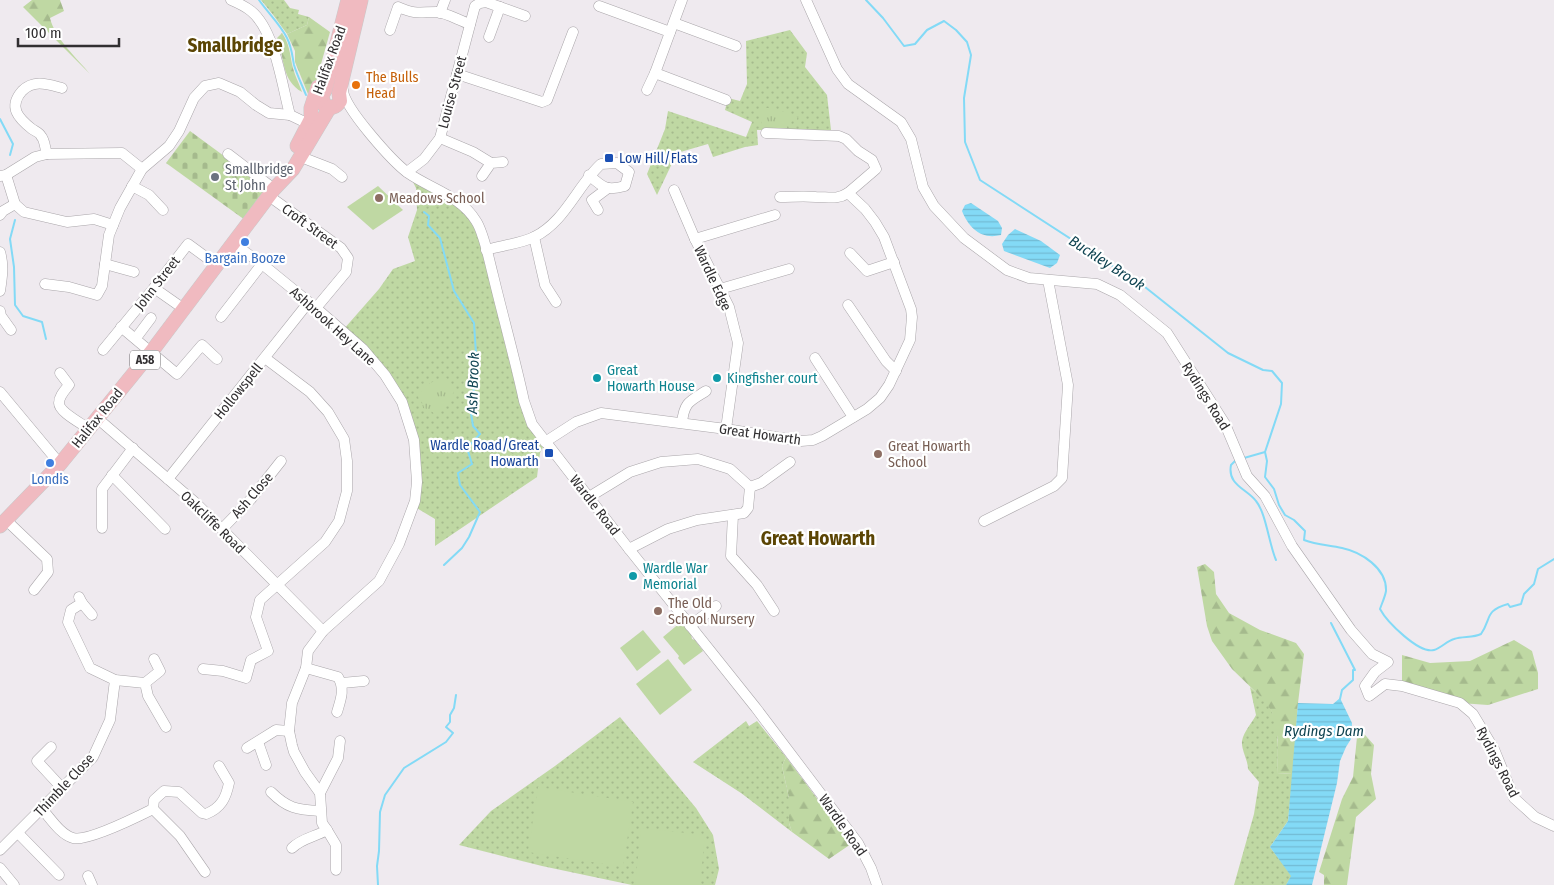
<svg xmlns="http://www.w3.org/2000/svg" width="1554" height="885" font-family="'Fira Sans Condensed',sans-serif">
	<defs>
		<pattern id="grass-dots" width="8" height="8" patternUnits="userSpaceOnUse" patternTransform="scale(1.25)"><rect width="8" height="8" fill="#bfd8a3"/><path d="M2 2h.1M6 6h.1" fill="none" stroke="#a5ba8d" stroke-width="1.8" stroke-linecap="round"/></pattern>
		<pattern id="forest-firs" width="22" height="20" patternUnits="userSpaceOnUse" patternTransform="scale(1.25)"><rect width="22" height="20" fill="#bfd8a3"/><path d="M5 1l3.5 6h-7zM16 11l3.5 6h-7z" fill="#a5ba8d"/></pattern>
		<pattern id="cemetery-stones" width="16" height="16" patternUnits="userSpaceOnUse" patternTransform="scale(1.25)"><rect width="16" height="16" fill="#bfd8a3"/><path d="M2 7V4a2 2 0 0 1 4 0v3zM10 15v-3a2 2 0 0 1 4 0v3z" fill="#a5ba8d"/></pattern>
		<pattern id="park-tufts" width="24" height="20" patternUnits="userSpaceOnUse" patternTransform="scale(1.25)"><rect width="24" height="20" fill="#bfd8a3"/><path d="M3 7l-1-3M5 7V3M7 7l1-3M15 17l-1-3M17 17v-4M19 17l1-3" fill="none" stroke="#a5ba8d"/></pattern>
		<pattern id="water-rules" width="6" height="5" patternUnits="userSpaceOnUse" patternTransform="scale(1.25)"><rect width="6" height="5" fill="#83daf6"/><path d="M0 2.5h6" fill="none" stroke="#72bbd3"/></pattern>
	</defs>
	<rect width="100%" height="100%" fill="#efeaef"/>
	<g fill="url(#grass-dots)">
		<path d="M261 0H284L290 8 299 10 298 14 309 17 307 25 287 34 274 16Z"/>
		<path d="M790 30 807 53 805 67 827 95 831 130H757L758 145 745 147 713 157 708 144 677 153 657 195 647 174 665 129 668 111 746 137 752 122 725 110 728 98 740 101 747 84 746 41Z"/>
		<path d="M410 176 450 198 474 222 484 250 521 402 544 445 540 453 537 477 435 546V519L415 507 419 483 404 401 343 330 379 289 393 269 415 261 408 237 417 210 416 188Z"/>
		<path d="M1250 687C1254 691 1260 695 1265 700 1281 719 1278 751 1277 774L1293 773 1288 821 1270 847 1292 876 1286 885H1234L1254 814 1259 782 1248 769C1248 760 1241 750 1242 741 1244 731 1252 723 1256 715Z"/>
		<path d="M620 717 696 808 713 835 719 869 715 885H632L542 866 459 845 491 811 555 766Z"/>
		<path d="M746 721 749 726 757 721 786 757 782 766 789 798V823L792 832 741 793 693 762Z"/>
	</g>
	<g fill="url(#forest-firs)">
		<path d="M32 0H60L64 11 50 18C55 39 77 58 90 74L23 7Z"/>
		<path d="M309 17 330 32 314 89 308 94 295 62V51L287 34 307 25Z"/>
		<path d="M282 33C289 43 290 53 292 64 294 74 299 83 302 92 281 80 285 58 277 38Z"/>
		<path d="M1205 564 1214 572 1216 594 1229 613 1260 630 1296 643 1304 654 1298 703 1293 773 1277 774 1278 740 1272 712 1265 701 1232 669 1212 641 1207 626 1197 567Z"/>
		<path d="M1514 640 1532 651 1538 673V689L1488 705 1460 703 1402 686V655L1430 663 1470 661Z"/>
		<path d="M1358 727 1374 745 1371 774 1376 799 1356 817 1347 885H1324V875L1319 872 1342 799 1353 777Z"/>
		<path d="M786 757 851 844 829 859 792 832 789 823V798L782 766Z"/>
	</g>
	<path fill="url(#cemetery-stones)" d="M190 131 269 189 245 220 166 163Z"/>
	<g fill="url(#park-tufts)">
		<path d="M760 108H775L793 116 799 117 798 120H792L791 123H787V128H762Z"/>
		<path d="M445 377 450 381 454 392 437 416 430 410 423 408 422 402 418 397C424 385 432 381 445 377Z"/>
	</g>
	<g fill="#bfd8a3">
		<path d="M378 186 403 210 373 230 347 207Z"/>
		<path d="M681 622 691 634 692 639 695 640 703 651 684 665 678 658 679 656 663 637Z"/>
		<path d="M643 630 661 652 637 671 620 648Z"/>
		<path d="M668 659 692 690 660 715 636 684Z"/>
		<path d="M538 787 633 802 623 867 528 852Z"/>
		<path d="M641 828 705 835 700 885H635Z"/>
	</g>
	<g fill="url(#water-rules)">
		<path d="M971 203 998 221 1002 228 1001 235C981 240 969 228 962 211L965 205Z"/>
		<path d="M1015 229 1041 241 1060 255 1057 263 1050 268 1004 251 1002 244 1008 235Z"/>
		<path d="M1340 698 1352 723 1351 739 1346 747 1340 761 1337 783 1312 885H1286L1291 876 1270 847 1288 821 1298 703 1333 704Z"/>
	</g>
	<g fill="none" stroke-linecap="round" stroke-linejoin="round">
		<g stroke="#83daf6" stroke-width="2">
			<path d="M259 0C268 13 280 24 287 38 292 48 292 55 294 65 297 75 302 85 306 95"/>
			<path d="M866 0 883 18 904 46 915 44 927 30 944 21 956 30 967 42 971 55 964 98 965 142 980 180 1145 287 1228 353 1263 370 1272 371 1282 383 1281 404 1265 452 1244 458"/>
			<path d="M0 119 13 144 10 155"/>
			<path d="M424 212 429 216 428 225 440 238 454 291 474 323 476 354 473 385 475 403 471 413 473 426 480 434 467 448 472 464 458 473 460 485 480 512 469 537 462 548 444 565"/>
			<path d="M15 220 10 239 14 267 15 305 23 316 42 322 46 339"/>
			<path d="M1265 452 1267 461 1265 477 1274 489 1279 505 1285 515 1294 520 1305 531 1304 540C1317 545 1329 545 1342 548 1361 552 1387 568 1386 591 1385 597 1382 603 1380 609 1387 622 1419 654 1434 650 1441 648 1447 641 1454 639 1463 636 1473 638 1481 634 1492 618 1484 611 1508 604L1510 607 1521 604 1524 594 1534 584 1538 569 1554 559"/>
			<path d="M1237 459 1231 465C1227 485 1247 489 1256 501 1266 513 1269 544 1276 560"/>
			<path d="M1331 623 1355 670H1353V680L1342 690 1340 699"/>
			<path d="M378 885 377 866 379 851 380 812 385 795 404 768 446 742 453 733 446 727 450 722V715L454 708 456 695"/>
		</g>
		<g stroke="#aaa6aa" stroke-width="11">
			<g id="minor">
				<path d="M231 0C238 3 246 7 251 11 275 30 282 86 290 115L313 126"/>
				<path d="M806 0 837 69 848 84 901 122 911 139 923 187 934 206 964 238 1007 270 1029 278 1097 284 1120 295 1167 333 1225 424 1247 476 1265 496 1292 546 1351 630 1372 654 1388 662 1375 672 1365 686 1369 696 1385 684 1402 686 1460 703 1473 714 1494 749 1514 798 1535 817 1554 826"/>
				<path d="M599 6 670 32"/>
				<path d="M440 13 445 0"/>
				<path d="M674 23 736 46"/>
				<path d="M390 30 398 7C417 15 419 12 437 12 447 13 460 21 470 24"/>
				<path d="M489 37 500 7"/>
				<path d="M655 73 726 100"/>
				<path d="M457 74 542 102 547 100 573 32"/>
				<path d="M343 90C344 108 393 162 408 173 431 189 461 196 476 221 484 233 489 260 493 275 503 317 515 359 524 401L532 424 629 549 756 708 858 843 871 868 877 885"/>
				<path d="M647 90 655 73 682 0"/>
				<path d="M766 133 839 136 846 139 858 151 872 160 876 169 848 193"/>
				<path d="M440 138 473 152 491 163"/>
				<path d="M47 154C45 149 45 140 41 136 40 133 35 131 32 129 18 118 8 107 22 91 34 79 47 84 62 88"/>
				<path d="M228 154 274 189"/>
				<path d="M301 157 332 169 342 177"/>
				<path d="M407 172 424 159 440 138 475 6 480 3 486 2 525 16"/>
				<path d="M6 175 15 204 24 212 67 222 94 219 113 225"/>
				<path d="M0 176 6 175 35 157 47 154 122 153 142 169"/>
				<path d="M482 176 491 163 503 162"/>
				<path d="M132 186 149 195 163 210"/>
				<path d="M674 190 695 239 729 307 738 343 726 429"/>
				<path d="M269 196 341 248 348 258 346 272 316 308"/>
				<path d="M598 210 592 200 608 188"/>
				<path d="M0 215 3 211 15 204"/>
				<path d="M534 237 545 285 556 302"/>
				<path d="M695 239 775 215"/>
				<path d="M234 244 262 264 316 308 363 349 385 375 402 402 414 440 417 482 415 501 399 544 379 581 323 631 308 651 306 668 292 703 289 731 292 745 294 752 305 772 320 793 322 823 327 830C315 837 302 838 292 848"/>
				<path d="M486 250C499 246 523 243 534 237 565 222 577 186 601 164L617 163 629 172 625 186C607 191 603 188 589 175"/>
				<path d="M0 252C4 265 2 278 0 291"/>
				<path d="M850 253 867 271 894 262"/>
				<path d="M105 264 134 272"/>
				<path d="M45 284 69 287 97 295 102 286 109 235 120 208 142 169 169 146 179 131 194 98 205 86 219 83 240 92 256 105 269 113 290 115"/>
				<path d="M154 288 184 309"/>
				<path d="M720 289 789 269"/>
				<path d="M848 305 886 361 896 371"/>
				<path d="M0 311 1 316 11 330"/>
				<path d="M221 317 262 264"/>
				<path d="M121 327 177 374 202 345 217 359"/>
				<path d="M136 338 151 318"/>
				<path d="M103 350 154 288 188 244 218 266"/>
				<path d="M815 358 853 417"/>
				<path d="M60 373 69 385C65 390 59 396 59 403 59 412 81 423 89 429"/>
				<path d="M0 392 60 464"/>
				<path d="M97 418 197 504 323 631"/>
				<path d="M682 423C684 402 690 401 706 391"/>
				<path d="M545 442 576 422 601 413 726 429 801 441 813 440 822 436 867 409 880 398 889 385 910 340 912 317 911 309 884 237 875 222 865 209 848 193C837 200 829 197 816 197 804 196 792 197 780 197"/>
				<path d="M112 475 165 529"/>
				<path d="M168 479 308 303"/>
				<path d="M750 487 761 483 790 462"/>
				<path d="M589 497 630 472 661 462 698 459 730 469 750 487"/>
				<path d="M733 515 731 556 757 585 774 611"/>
				<path d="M6 520 47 559 48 572 34 590"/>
				<path d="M984 521 1054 486 1062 478 1068 385 1048 280"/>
				<path d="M102 528V489L133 448"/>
				<path d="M222 529 251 499 281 461"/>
				<path d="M629 549 668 529 697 520 744 513 748 508 750 487"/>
				<path d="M79 597 82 603 71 610 68 622 90 668 115 680 145 683 148 696 166 727"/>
				<path d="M82 603 92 615"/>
				<path d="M690 626 716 606"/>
				<path d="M306 668 338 677C345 689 341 699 337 712"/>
				<path d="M203 669 223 671 246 678 251 660 268 651 256 617 260 600 325 542 339 521 347 491V461L344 439 328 412 310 392 265 358"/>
				<path d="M145 683 160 671 154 659"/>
				<path d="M342 683 364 681"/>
				<path d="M258 742 266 765"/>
				<path d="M51 747 37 761 62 788"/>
				<path d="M247 748 276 730 289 731"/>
				<path d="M271 792C287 808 297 810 320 811"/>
				<path d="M320 793 338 758 340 741"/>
				<path d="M42 809C51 819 60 834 73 838 87 842 139 816 153 809L154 800 164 791 179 792 202 813 206 814C221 808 226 798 229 783L219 766"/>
				<path d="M153 809 180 836 205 872"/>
				<path d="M327 830 336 845V870"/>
				<path d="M18 833 59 875"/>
				<path d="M0 850 93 757 110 720 115 680"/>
				<path d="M0 868 14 885"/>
				<path d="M88 876 92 885"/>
			</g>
		</g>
		<g stroke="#c9c9c9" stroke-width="15">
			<g id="highway">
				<path d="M348 0 325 90 322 96 324 105C330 109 336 108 340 101L339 93 361 0"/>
				<path d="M297 146 311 119V108L318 87"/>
				<path d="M0 526 60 464 152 351 274 189 293 169 330 107"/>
			</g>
		</g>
		<use href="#minor" stroke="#fff" stroke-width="10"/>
		<use href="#highway" stroke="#f0bac0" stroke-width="14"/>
	</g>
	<circle fill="#e8710a" stroke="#fff" stroke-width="2" cx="356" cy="85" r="5"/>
	<g fill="#1a4fb4" stroke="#fff" stroke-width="2">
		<rect x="604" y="153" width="10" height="10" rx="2.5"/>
		<rect x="544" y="448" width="10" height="10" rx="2.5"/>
	</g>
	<circle fill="#6b7280" stroke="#fff" stroke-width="2" cx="215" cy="177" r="5"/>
	<g fill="#8d6e63" stroke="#fff" stroke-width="2">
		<circle cx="379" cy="198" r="5"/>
		<circle cx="878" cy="454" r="5"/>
		<circle cx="658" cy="611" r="5"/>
	</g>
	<g fill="#3f7fe0" stroke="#fff" stroke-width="2">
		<circle cx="245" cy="242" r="5"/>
		<circle cx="50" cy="463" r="5"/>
	</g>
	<g fill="#0f9aa8" stroke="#fff" stroke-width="2">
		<circle cx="597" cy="378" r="5"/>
		<circle cx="717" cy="378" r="5"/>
		<circle cx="633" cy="576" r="5"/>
	</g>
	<g text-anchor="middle" stroke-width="4.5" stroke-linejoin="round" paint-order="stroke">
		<rect fill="#fff" stroke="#6f6d6f" stroke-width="1" x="130" y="350.5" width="30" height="19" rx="4"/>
		<g font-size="12" font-weight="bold" fill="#312f31">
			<text x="145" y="364">A58</text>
		</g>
		<g font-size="14" fill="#312f31" stroke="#fff">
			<text transform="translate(329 60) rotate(-70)" y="5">Halifax Road</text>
			<text transform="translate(452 92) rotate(-75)" y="5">Louise Street</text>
			<text transform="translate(310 226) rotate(36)" y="5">Croft Street</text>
			<text transform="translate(713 278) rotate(65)" y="5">Wardle Edge</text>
			<text transform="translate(157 283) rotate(-52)" y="5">John Street</text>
			<text transform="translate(333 326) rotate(42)" y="5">Ashbrook Hey Lane</text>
			<text transform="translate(238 391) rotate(-51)" y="5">Hollowspell</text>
			<text transform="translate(1206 396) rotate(58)" y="5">Rydings Road</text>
			<text transform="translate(97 418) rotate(-51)" y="5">Halifax Road</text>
			<text transform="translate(760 434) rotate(8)" y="5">Great Howarth</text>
			<text transform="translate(252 495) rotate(-49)" y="5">Ash Close</text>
			<text transform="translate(595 505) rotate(52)" y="5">Wardle Road</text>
			<text transform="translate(213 522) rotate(44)" y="5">Oakcliffe Road</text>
			<text transform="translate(1498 762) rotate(63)" y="5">Rydings Road</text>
			<text transform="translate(64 785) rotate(-47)" y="5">Thimble Close</text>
			<text transform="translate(843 825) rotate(55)" y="5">Wardle Road</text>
		</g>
		<g font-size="14" fill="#c56008" stroke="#fff" text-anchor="start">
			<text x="366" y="82">The Bulls<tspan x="366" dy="16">Head</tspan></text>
		</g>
		<g font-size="14" fill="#164399" stroke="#fff" text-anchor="start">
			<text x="619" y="163">Low Hill/Flats</text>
			<text x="539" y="450" text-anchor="end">Wardle Road/Great<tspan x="539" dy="16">Howarth</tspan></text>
		</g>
		<g font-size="14" fill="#5b616d" stroke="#fff" text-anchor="start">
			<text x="225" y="174">Smallbridge<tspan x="225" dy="16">St John</tspan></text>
		</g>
		<g font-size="14" fill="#785e54" stroke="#fff" text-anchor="start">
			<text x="389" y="203">Meadows School</text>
			<text x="888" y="451">Great Howarth<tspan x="888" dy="16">School</tspan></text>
			<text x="668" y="608">The Old<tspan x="668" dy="16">School Nursery</tspan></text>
		</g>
		<g font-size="14" fill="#366cbe" stroke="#fff">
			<text x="245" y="263">Bargain Booze</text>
			<text x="50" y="484">Londis</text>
		</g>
		<g font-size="14" fill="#0d838f" stroke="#fff" text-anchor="start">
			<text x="607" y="375">Great<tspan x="607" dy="16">Howarth House</tspan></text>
			<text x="727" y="383">Kingfisher court</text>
			<text x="643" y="573">Wardle War<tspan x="643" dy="16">Memorial</tspan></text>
		</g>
		<g font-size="15" font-style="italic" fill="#104452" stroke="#fff">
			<text transform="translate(1107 263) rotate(33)" y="5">Buckley Brook</text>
			<text transform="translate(473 383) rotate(-88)" y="5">Ash Brook</text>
			<text x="1324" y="736">Rydings Dam</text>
		</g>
		<g font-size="19" font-weight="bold" fill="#5b4504" stroke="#fff">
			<text x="235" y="52">Smallbridge</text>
			<text x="818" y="545">Great Howarth</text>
		</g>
	</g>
	<path d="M18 38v8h101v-8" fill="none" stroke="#312f31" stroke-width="2.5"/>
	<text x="25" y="38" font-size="15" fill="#312f31" stroke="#ffffff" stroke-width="4" paint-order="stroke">100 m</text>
</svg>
